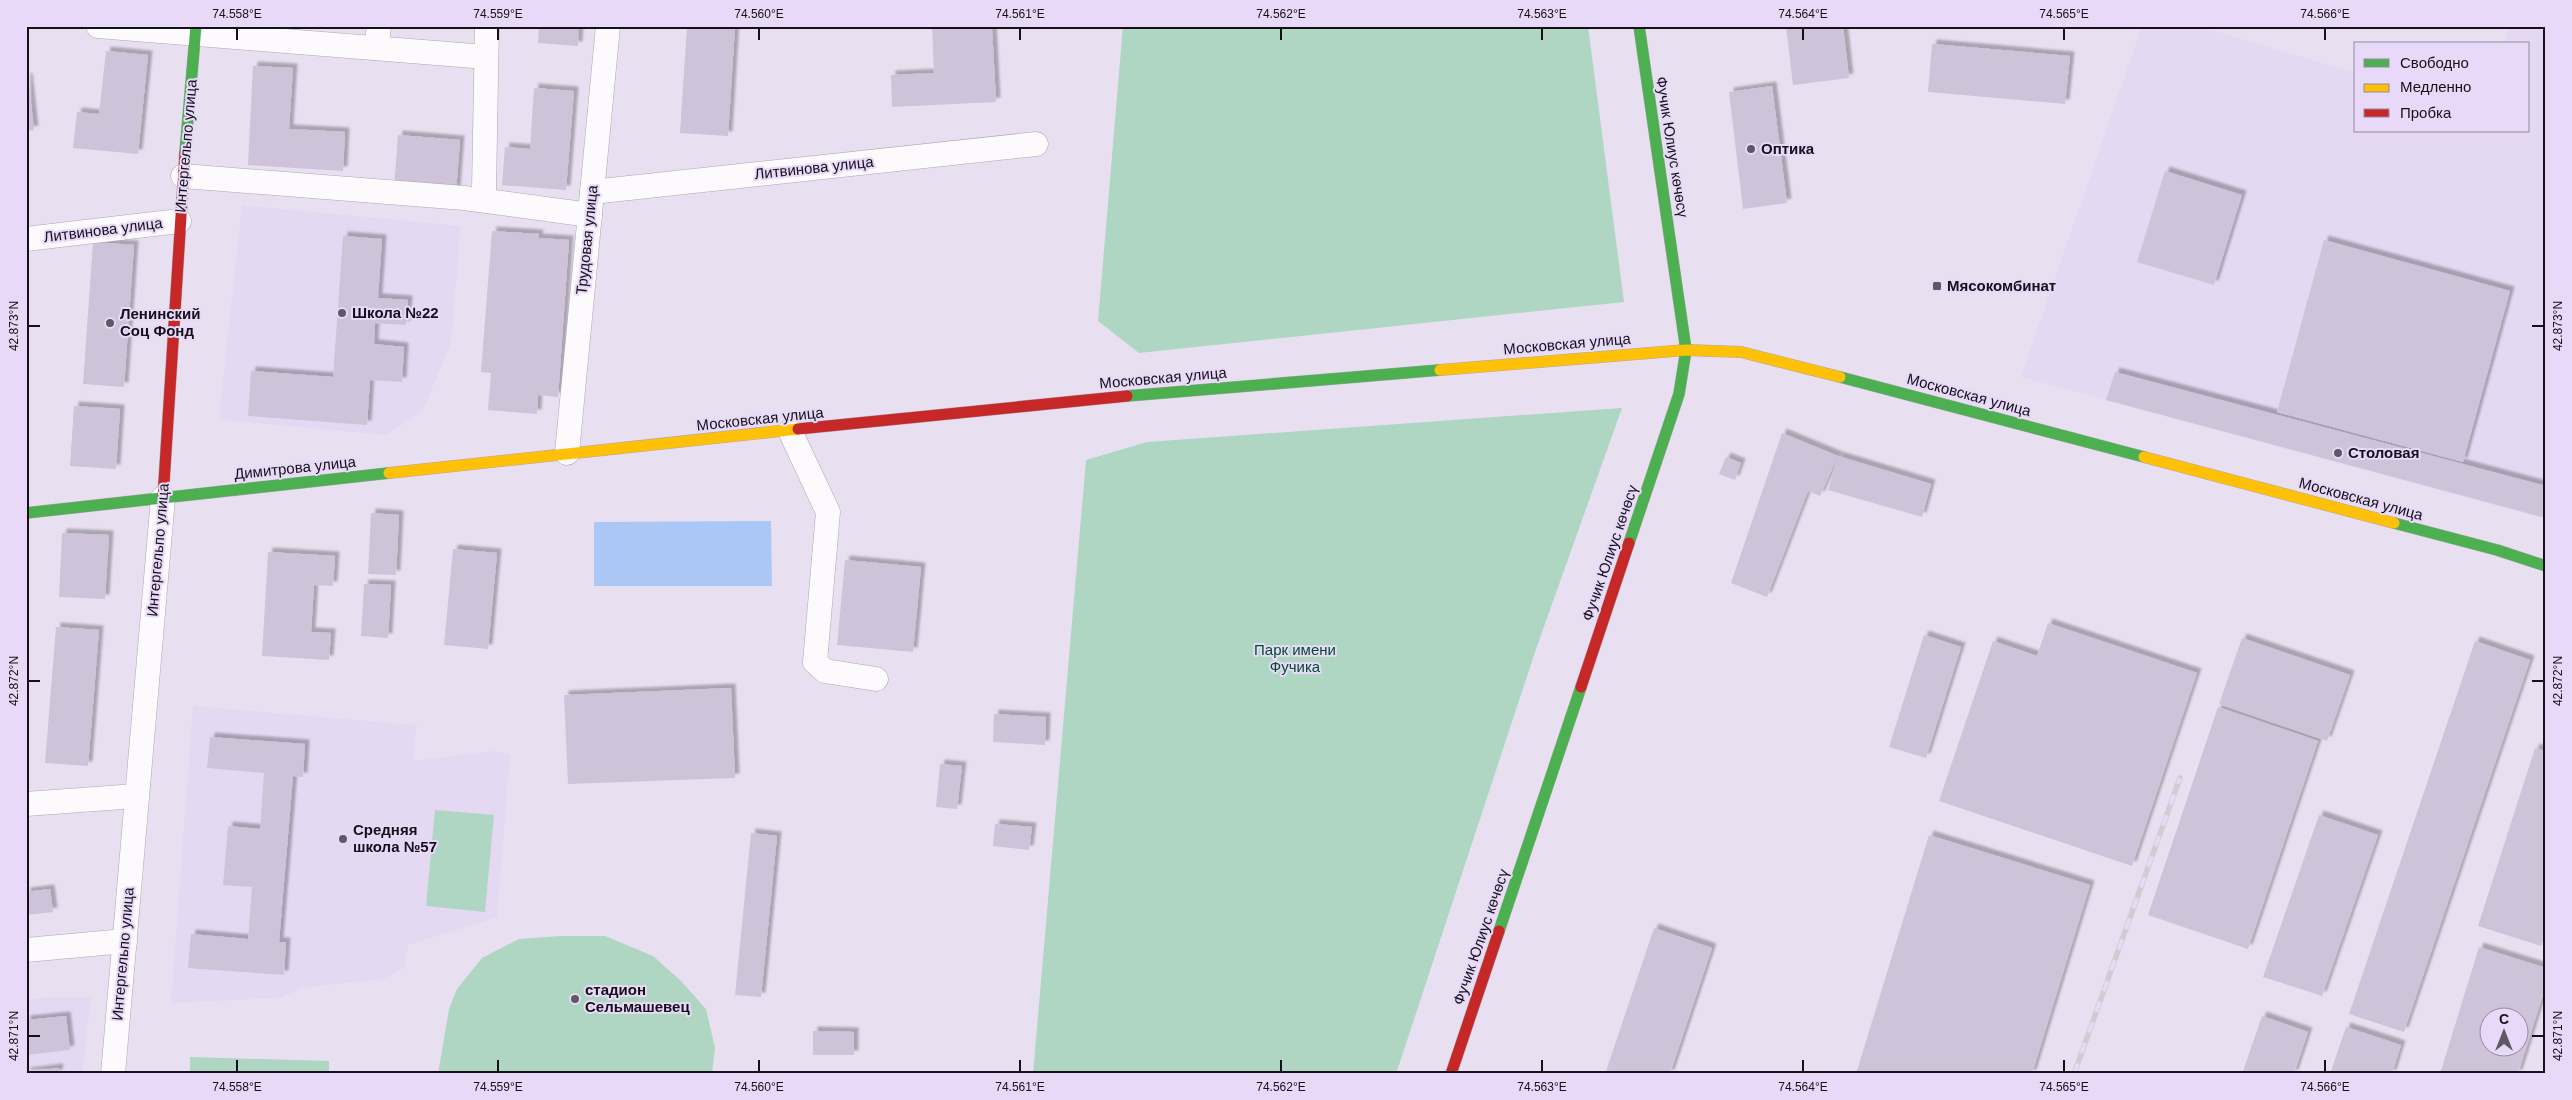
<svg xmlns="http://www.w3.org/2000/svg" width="2572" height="1100" font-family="Helvetica,sans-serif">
	<defs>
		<filter id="shadow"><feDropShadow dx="4.5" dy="-4.5" stdDeviation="1" flood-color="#0004"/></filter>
	</defs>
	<rect width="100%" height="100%" fill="#e8e0f0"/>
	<g fill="#e5d8f3">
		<path d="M2142 26H2198L2356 73V131H2528V44H2504L2510 26H2546V519L2021 377Z"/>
		<path d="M242 205 461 226 451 343 422 412 386 435 232 421 219 417Z"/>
		<path d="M193 706 417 725 413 761 490 751 510 754 497 917 408 945 404 968 383 979 302 988 280 998 171 1003Z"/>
		<path d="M49 997H91L82 1074H26V1000Z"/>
	</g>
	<g fill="#afd6c3">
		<path d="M1123 26H1588L1624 302 1139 353 1098 321Z"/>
		<path d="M1622 408 1536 649 1396 1074H1033L1086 460 1147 442Z"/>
		<path d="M435 810 494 815 485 912 426 906Z"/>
		<path d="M561 936H605L653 956 681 981 706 1009 715 1048 712 1074H438L449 1009 457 989 482 958 519 939Z"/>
		<path d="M190 1057 329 1061V1074H190Z"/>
	</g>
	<path fill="#aac7f5" d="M771 521 772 586H594V522Z"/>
	<g fill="#cfc3da" fill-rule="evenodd" filter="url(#shadow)">
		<path d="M260 26H296V31Z"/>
		<path d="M539 26H579L578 46 538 43Z"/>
		<path d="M687 26H735L728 136 680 133Z"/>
		<path d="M932 26H992L996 102 892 107 891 75 934 73Z"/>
		<path d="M1786 26H1843L1849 78 1793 85Z"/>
		<path d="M1932 44 2070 56 2065 104 1928 92Z"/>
		<path d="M106 51 148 55 138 154 73 148 77 112 99 114Z"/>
		<path d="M253 66 293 68 289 129 345 132 343 171 248 165Z"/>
		<path d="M28 77 34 130 26 131V78Z"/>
		<path d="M1772 86 1787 203 1743 209 1729 92Z"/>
		<path d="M534 88 574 91 566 190 502 185 505 147 530 149Z"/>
		<path d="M398 135 460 140 456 192 394 188Z"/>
		<path d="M2165 171 2242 195 2214 285 2137 262Z"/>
		<path d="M492 231 539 234 538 238 569 240 558 397 538 395 537 414 488 410 491 373 481 372Z"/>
		<path d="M343 236 382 239 378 298 408 300 406 325 375 323 374 344 404 347 402 382 370 380 367 425 248 416 251 371 333 377Z"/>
		<path d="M2324 240 2510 291 2463 462 2277 412Z"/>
		<path d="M93 242 134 245 124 387 83 384Z"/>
		<path d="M2115 372 2546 486V518L2106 400Z"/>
		<path d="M74 406 120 409 116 469 70 466Z"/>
		<path d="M1782 433 1838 456 1820 496 1808 491 1767 597 1731 583Z"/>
		<path d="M1838 456 1931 484 1922 517 1828 490Z"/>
		<path d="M1726 457 1741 463 1735 480 1719 474Z"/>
		<path d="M371 513 399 515 396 575 368 574Z"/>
		<path d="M62 533 109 535 105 599 59 597Z"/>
		<path d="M453 549 497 553 488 649 444 645Z"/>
		<path d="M268 552 335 556 333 586 314 585 311 632 331 633 329 660 262 656Z"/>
		<path d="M845 560 921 567 913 652 837 645Z"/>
		<path d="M364 584 391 585 388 638 361 636Z"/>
		<path d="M2048 623 2197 673 2132 866 1939 801 1993 641 2037 656Z"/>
		<path d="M56 627 99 630 88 766 45 763Z"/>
		<path d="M1924 635 1961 647 1926 758 1889 747Z"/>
		<path d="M2242 638 2350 675 2327 741 2219 704Z"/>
		<path d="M2475 641 2530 660 2404 1032 2349 1014Z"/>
		<path d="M731 688 735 778 568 784 564 695Z"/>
		<path d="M2218 707 2318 741 2248 949 2148 915Z"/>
		<path d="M994 714 1046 717 1045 745 993 742Z"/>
		<path d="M210 737 305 744 303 777 293 776 279 942H286L284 975 188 968 191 934 248 939 252 887 223 885 228 826 260 829 264 773 207 768Z"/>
		<path d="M2535 748 2546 751V932L2541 946 2478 926Z"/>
		<path d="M940 764 962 766 957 809 936 807Z"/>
		<path d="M2319 815 2378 835 2322 996 2263 977Z"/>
		<path d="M995 824 1032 827 1029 850 993 846Z"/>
		<path d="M751 833 777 836 761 997 735 995Z"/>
		<path d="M1929 835 2090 885 2032 1074H1856Z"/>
		<path d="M50 889 53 912 26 915V892Z"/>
		<path d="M1654 928 1712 948 1670 1074H1605Z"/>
		<path d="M2479 947 2546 968V985L2518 1074H2440ZM2490 1018H2520V1048H2490Z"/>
		<path d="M66 1016 70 1050 26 1055V1020Z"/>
		<path d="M2262 1016 2308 1032 2294 1074H2242Z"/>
		<path d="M2346 1027 2401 1045 2392 1074H2330Z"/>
		<path d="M813 1031 854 1032V1055H813Z"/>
		<path d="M59 1068 58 1074H26V1072Z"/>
	</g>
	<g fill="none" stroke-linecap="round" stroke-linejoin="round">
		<g stroke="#ada6b3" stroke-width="25">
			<g id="street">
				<path d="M98 26 486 57"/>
				<path d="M376 48 379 26"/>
				<path d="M183 176 464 198 590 215"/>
				<path d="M484 189 487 26"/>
				<path d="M592 192 1036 144"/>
				<path d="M26 239 179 221"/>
				<path d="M790 431 828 512 815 662 825 671 876 679"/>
				<path d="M567 453 608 26"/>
				<path d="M26 804 136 796"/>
				<path d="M26 950 125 941"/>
				<path d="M113 1074 163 498"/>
			</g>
		</g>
		<g stroke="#ada6b3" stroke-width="12">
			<g id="fast">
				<path d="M1639 26 1686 350"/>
				<path d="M185 153 196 26"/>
				<path d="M1840 377 2144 457"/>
				<path d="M1127 396 1440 370"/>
				<path d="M26 513 389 473"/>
				<path d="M2394 523 2497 550 2546 566"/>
				<path d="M1629 543 1679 394 1686 350"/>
				<path d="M1499 931 1581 687"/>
			</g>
		</g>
		<g stroke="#ada6b3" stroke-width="12">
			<g id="slow">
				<path d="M1440 370 1686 350 1741 352 1840 377"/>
				<path d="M2144 457 2394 523"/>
				<path d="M389 473 798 429"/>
			</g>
		</g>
		<g stroke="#ada6b3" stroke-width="12">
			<g id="jam">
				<path d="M798 429 1127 396"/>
				<path d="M163 498 185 153"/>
				<path d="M1581 687 1629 543"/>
				<path d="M1451 1074 1499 931"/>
			</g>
		</g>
		<use href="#street" stroke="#fcfafd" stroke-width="24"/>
		<use href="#fast" stroke="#4caf50" stroke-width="11"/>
		<use href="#slow" stroke="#ffc107" stroke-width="11"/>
		<use href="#jam" stroke="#c62828" stroke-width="11"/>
		<g stroke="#cfcdd1" stroke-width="5.5">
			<path id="rail" d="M2074 1074 2180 778"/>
		</g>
		<use href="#rail" stroke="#e7d9f7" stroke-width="4" stroke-dasharray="11" stroke-linecap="butt"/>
	</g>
	<path fill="none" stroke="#15101a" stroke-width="2" d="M237 28V40M498 28V40M759 28V40M1020 28V40M1281 28V40M1542 28V40M1803 28V40M2064 28V40M2325 28V40M28 326H40M2532 326H2544M28 681H40M2532 681H2544M28 1036H40M2532 1036H2544M237 1060V1072M498 1060V1072M759 1060V1072M1020 1060V1072M1281 1060V1072M1542 1060V1072M1803 1060V1072M2064 1060V1072M2325 1060V1072"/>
	<g fill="#5f5965" stroke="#e7d9f7" stroke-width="2">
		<circle cx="1751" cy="149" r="5"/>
		<rect x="1932" y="281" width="10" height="10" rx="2.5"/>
		<circle cx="342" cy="313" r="5"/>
		<circle cx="110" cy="323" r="5"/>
		<circle cx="2338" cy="453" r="5"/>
		<circle cx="343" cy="839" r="5"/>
		<circle cx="575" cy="999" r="5"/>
	</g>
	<g text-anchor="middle" stroke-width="4" stroke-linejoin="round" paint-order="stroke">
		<g font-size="15" fill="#15101a" stroke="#e7d9f7">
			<text transform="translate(186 146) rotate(-85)" y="5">Интергельпо улица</text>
			<text transform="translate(1672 147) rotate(81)" y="5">Фучик Юлиус көчөсү</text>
			<text transform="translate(814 168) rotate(-6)" y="5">Литвинова улица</text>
			<text transform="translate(103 230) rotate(-7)" y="5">Литвинова улица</text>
			<text transform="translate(587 240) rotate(-84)" y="5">Трудовая улица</text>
			<text transform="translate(1567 344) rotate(-5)" y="5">Московская улица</text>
			<text transform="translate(1163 378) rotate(-5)" y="5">Московская улица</text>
			<text transform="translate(1969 395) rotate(15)" y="5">Московская улица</text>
			<text transform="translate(760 419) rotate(-6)" y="5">Московская улица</text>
			<text transform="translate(295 468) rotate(-6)" y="5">Димитрова улица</text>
			<text transform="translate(2361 499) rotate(15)" y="5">Московская улица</text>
			<text transform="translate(158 550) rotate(-85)" y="5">Интергельпо улица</text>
			<text transform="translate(1610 553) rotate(-71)" y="5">Фучик Юлиус көчөсү</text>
			<text transform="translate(1481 937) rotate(-71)" y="5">Фучик Юлиус көчөсү</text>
			<text transform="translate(123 954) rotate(-85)" y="5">Интергельпо улица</text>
		</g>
		<g font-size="15" font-weight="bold" fill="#15101a" stroke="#e7d9f7" text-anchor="start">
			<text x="1761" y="154">Оптика</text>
			<text x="1947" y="291">Мясокомбинат</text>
			<text x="352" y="318">Школа №22</text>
			<text x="120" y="319">Ленинский<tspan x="120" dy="17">Соц Фонд</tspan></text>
			<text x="2348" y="458">Столовая</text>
			<text x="353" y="835">Средняя<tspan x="353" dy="17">школа №57</tspan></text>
			<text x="585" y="995">стадион<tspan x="585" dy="17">Сельмашевец</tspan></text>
		</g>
		<g font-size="15" fill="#004d2a" stroke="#e7d9f7">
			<text x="1295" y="655">Парк имени<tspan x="1295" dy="17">Фучика</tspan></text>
		</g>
	</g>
	<rect width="2572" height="1100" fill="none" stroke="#e7d9f7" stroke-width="55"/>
	<rect x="2354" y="42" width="175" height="90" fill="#e7d9f7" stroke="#93899f"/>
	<rect x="2364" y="59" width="25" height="8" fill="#4caf50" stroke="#93899f"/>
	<text x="2400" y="68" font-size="15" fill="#15101a">Свободно</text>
	<rect x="2364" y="84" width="25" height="8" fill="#ffc107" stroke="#93899f"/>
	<text x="2400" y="92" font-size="15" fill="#15101a">Медленно</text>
	<rect x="2364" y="109" width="25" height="8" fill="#c62828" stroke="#93899f"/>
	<text x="2400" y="118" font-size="15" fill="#15101a">Пробка</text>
	<g transform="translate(2504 1032)"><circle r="24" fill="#e7d9f7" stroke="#93899f"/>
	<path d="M0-4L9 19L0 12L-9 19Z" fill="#5f5965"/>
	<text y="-8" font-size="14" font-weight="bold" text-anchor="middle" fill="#15101a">С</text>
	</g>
	<rect x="28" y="28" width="2516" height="1044" fill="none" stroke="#15101a" stroke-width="2"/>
	<g font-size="12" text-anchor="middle" fill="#15101a">
		<text x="237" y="18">74.558°E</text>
		<text x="498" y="18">74.559°E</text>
		<text x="759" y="18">74.560°E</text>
		<text x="1020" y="18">74.561°E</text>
		<text x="1281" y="18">74.562°E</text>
		<text x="1542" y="18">74.563°E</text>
		<text x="1803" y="18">74.564°E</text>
		<text x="2064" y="18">74.565°E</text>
		<text x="2325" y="18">74.566°E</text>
		<text transform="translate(14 326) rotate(-90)" y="4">42.873°N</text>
		<text transform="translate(2558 326) rotate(-90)" y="4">42.873°N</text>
		<text transform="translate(14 681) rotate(-90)" y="4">42.872°N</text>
		<text transform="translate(2558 681) rotate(-90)" y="4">42.872°N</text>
		<text transform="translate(14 1036) rotate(-90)" y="4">42.871°N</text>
		<text transform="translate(2558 1036) rotate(-90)" y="4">42.871°N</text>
		<text x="237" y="1091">74.558°E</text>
		<text x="498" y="1091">74.559°E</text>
		<text x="759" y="1091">74.560°E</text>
		<text x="1020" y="1091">74.561°E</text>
		<text x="1281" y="1091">74.562°E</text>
		<text x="1542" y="1091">74.563°E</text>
		<text x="1803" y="1091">74.564°E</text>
		<text x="2064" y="1091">74.565°E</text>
		<text x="2325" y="1091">74.566°E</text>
	</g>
</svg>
